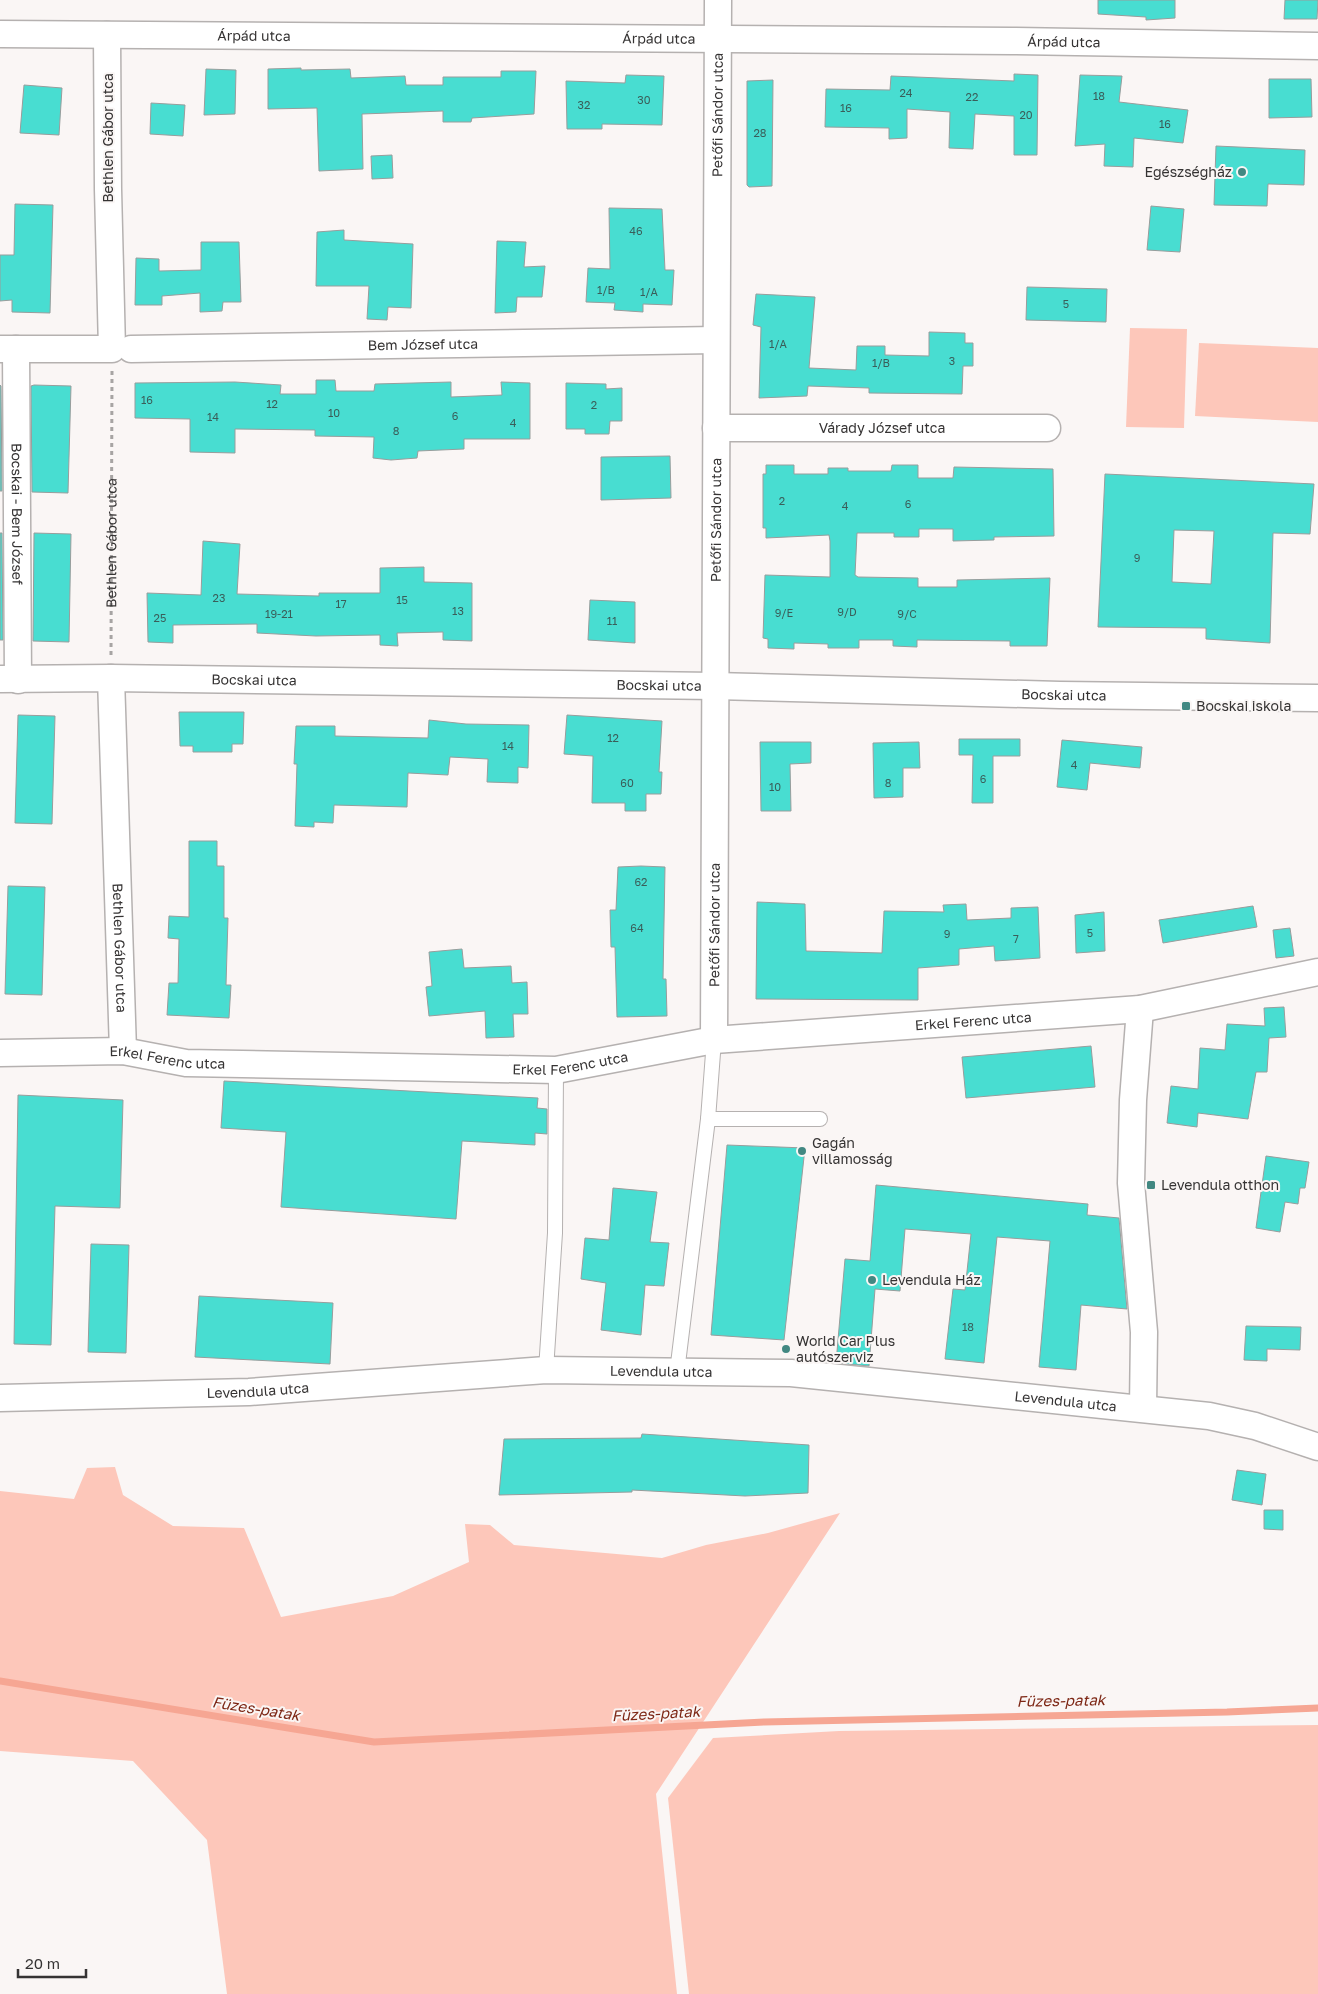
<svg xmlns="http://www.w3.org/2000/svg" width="1318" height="1994" font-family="'Golos Text',sans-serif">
	<rect width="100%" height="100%" fill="#faf6f5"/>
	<g fill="#fdc7ba">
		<path d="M1130 328 1187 329 1184 428 1126 427Z"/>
		<path d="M1199 343 1318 348V422L1195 416Z"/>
		<path d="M115 1467 123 1495 173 1526 244 1528 281 1617 393 1596 469 1562 465 1524 490 1525 514 1545 662 1558 706 1545 768 1533 840 1513 656 1794 677 1994H227L207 1840 133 1761 0 1751V1491L74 1499 87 1468Z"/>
		<path d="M1318 1725V1994H689L668 1798 713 1738 839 1731Z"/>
	</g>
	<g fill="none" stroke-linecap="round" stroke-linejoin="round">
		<path stroke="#f6a693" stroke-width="7" d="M0 1681 374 1742 764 1722 1227 1712 1318 1708"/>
	</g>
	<g fill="#48ddd1" stroke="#989d9c" fill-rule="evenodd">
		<path d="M1098 0H1175V18L1146 20V17L1098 14Z"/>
		<path d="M1285 0H1318L1317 19H1284Z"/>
		<path d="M301 68V70L350 69 351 78 405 76 406 85H443V77H501V71H536L534 114 472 118 471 122H443V111L362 114 363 169 319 171 317 108 268 109V69Z"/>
		<path d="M206 69 236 70 235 114 204 115Z"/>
		<path d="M1014 74 1038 75 1037 155H1014V116L975 114 973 149 949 148 950 112 907 109V138L889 139V128L825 127 826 89 890 90 891 76 1014 81Z"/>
		<path d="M626 75 664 76 662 125 602 124V129H567L566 81 625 83Z"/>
		<path d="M1080 75 1122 76 1119 102 1188 110 1183 143 1134 138 1133 167 1104 166 1105 144 1075 146Z"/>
		<path d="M1269 79H1311L1312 117 1269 118Z"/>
		<path d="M773 80 772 186 749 187 747 185V81Z"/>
		<path d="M24 85 62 88 59 135 20 133Z"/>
		<path d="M151 103 185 105 183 136 150 134Z"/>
		<path d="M1216 146 1305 150 1304 185 1268 184 1267 206 1214 205Z"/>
		<path d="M392 155 393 178 372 179 371 156Z"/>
		<path d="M15 204 53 205 50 313 12 312V300L0 301V255H14Z"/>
		<path d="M1151 206 1184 209 1180 252 1147 250Z"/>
		<path d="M609 208 662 209 665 270H674L672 305 643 304V312L614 310 615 303 586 302 588 268 610 269Z"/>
		<path d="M344 230V240L413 244 411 308 388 307 387 320 367 319 369 286H316L317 232Z"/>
		<path d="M497 241 526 242 524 267 545 266 542 297H517L516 312 495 313Z"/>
		<path d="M201 242H239L241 302H223L222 311 200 312V293L162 296V305H135L136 258 159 259V271L201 270Z"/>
		<path d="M1027 287 1107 289 1106 322 1026 320Z"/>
		<path d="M756 294 815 297 809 368 856 370 857 346H885V355L929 356V332L965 333V343H973V366H963L962 394 869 393V388L808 386 807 396 759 398 761 327 753 325Z"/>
		<path d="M316 380H335L336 391H374L375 384 451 382V397L502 395 501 382 530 383V439H464V449L418 451 417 458 391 460 373 458 374 437 315 436V430L235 429V453L190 452V419L135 418V383L235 382 281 385 280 394H316Z"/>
		<path d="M566 383 606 384V389L622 388V421H610L609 434H585V429H566Z"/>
		<path d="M0 385 1 386 2 491H0Z"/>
		<path d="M34 385 71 386 68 493 32 492 31 386Z"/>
		<path d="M670 456 671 498 601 500V457Z"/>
		<path d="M766 465H794V474H828V468H848V471H891L892 465H918V478H953L954 467 1053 469 1054 536 994 537V540L953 541V529H919V537H894V533H857L855 575 858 577 918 578V587H957V580L1050 578 1047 646H1010V641L917 640V647L893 646V640H859V648H828V644L794 643V649L768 648V639L763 638 765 575 830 577V541L829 535 766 538V528H763V474H766Z"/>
		<path d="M1105 474 1314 484 1310 534 1273 533 1270 643 1206 639V628L1098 627ZM1174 530 1214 531 1211 584 1172 582Z"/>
		<path d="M0 533H2L3 640H0Z"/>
		<path d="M34 533 71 534 69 642 33 641Z"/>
		<path d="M203 541 240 544 237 594 319 596V593H380V568L424 567V582L472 583V641L443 640V632L397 633 398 646 380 645V635L316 636 257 633V624L173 625V643L148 642 147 593 201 595Z"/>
		<path d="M590 600 635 602V643L588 640Z"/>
		<path d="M179 712H244L243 744H232V752H193V746H180Z"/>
		<path d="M18 715 55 716 52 824 15 823Z"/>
		<path d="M567 715 662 721 659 772H662L661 794H646V811H625V803H592L593 756 564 754Z"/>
		<path d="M429 720 466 724 529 725 528 768 518 767V783L487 782 488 759 450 757 448 775 408 773 407 807 334 805 333 823 314 822V827L295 826 297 764H294L296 726H335V736L428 738Z"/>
		<path d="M959 739H1020V756H993V803H972L973 755H959Z"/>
		<path d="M1062 740 1142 747 1140 768 1090 763 1087 790 1057 787Z"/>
		<path d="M760 742H811V763L790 764 791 811H761Z"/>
		<path d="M919 742 920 768H903V797L874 798 873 743Z"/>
		<path d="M189 841H217V866H224V918H228L226 985H231L229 1018 167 1015 169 983H178L179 939 168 938 169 916 189 917Z"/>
		<path d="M641 866 665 867 663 979H666L667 1016 617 1017 615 947H611L610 910H616L618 867Z"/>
		<path d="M8 886 45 887 42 995 5 994Z"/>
		<path d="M757 902 805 904 806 951 882 953 884 911 944 912 943 905 966 904 967 920 1011 918V908L1038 907 1040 958 995 961 994 946 959 949V965L918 968V1000L756 999Z"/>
		<path d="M1253 906 1257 927 1163 943 1159 920Z"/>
		<path d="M1104 912 1105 951 1076 953 1075 915Z"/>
		<path d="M1290 928 1294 956 1276 958 1273 930Z"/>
		<path d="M462 949 464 968 511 966 512 983 527 982 528 1014H513L514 1037 486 1038 485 1011 429 1016 426 987 432 986 429 952Z"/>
		<path d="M1284 1007 1286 1037 1269 1038 1267 1072H1256L1248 1119 1198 1113 1197 1127 1167 1123 1171 1086 1198 1089 1200 1048 1225 1050 1227 1024 1265 1026 1264 1008Z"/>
		<path d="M1091 1046 1095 1087 966 1098 962 1057Z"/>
		<path d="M224 1081 538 1098 537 1108 547 1109V1134L535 1133V1145L462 1141 456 1219 281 1207 286 1132 221 1128Z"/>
		<path d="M18 1095 123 1100 120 1208 55 1206 51 1345 14 1344Z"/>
		<path d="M727 1145 805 1148 784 1340 711 1335Z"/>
		<path d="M1266 1156 1309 1162 1305 1188H1300L1298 1204 1285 1202 1280 1232 1256 1228Z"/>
		<path d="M876 1185 1088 1204 1087 1215 1119 1218 1127 1309 1081 1305 1076 1370 1039 1367 1050 1241 997 1237 984 1363 945 1359 953 1289 965 1290 971 1234 905 1229 900 1291 875 1289 869 1366 836 1363 845 1259 870 1261Z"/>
		<path d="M613 1188 657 1192 650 1242 669 1243 664 1286 645 1285 641 1335 601 1330 606 1283 581 1279 585 1238 609 1240Z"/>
		<path d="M91 1244 129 1245 126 1353 88 1352Z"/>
		<path d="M199 1296 333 1303 330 1364 195 1357Z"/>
		<path d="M1246 1326 1301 1327 1300 1350 1267 1349V1361L1244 1360Z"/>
		<path d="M642 1434 809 1445 808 1493 745 1496 632 1490V1492L499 1495 504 1439 641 1438Z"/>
		<path d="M1237 1470 1266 1474 1262 1505 1232 1500Z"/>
		<path d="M1264 1510H1283V1530L1264 1529Z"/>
	</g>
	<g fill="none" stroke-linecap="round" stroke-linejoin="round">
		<g stroke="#b5b1b0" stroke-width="16">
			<g id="service">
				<path d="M708 1119H820"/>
				<path d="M546 1370 555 1233 556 1070"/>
				<path d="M677 1372 708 1119 714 1040"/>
			</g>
		</g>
		<g stroke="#b5b1b0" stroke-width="29">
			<g id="minor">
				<path id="s2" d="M0 34 1012 41 1318 46"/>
				<path d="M0 349H112L108 189 107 35"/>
				<path id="s3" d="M16 349 18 680"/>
				<path id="s4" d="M131 349 716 340"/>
				<path id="s5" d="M716 428H1047"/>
				<path id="s6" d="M111 678 123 1051"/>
				<path id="s7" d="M0 679 111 678 715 686 1060 695 1318 698"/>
				<path d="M1140 1009 1133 1100 1131 1183 1144 1332 1143 1408"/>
				<path id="s8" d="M714 1040 718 0"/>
				<path id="s9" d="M0 1053 123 1051 186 1063 556 1070 714 1040 1140 1009 1318 972"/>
				<path id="s10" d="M0 1398 249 1392 546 1370 791 1373 1209 1416 1255 1426 1318 1447"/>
			</g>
		</g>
		<path stroke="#a7a4a3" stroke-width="3" stroke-dasharray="4 4" stroke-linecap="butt" id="s1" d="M111 655 112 371"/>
		<use href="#service" stroke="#fff" stroke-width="14"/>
		<use href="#minor" stroke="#fff" stroke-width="26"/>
	</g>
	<g fill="#428882" stroke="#faf6f5" stroke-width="2">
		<circle cx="1242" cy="172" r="5"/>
		<rect x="1181" y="701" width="10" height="10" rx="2.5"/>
		<circle cx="802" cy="1151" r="5"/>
		<rect x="1146" y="1180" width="10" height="10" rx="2.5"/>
		<circle cx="872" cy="1280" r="5"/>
		<circle cx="786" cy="1349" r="5"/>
	</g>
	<g text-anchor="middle" stroke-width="4" stroke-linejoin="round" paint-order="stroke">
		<g font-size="11" fill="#3a5e5a">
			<text x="906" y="97">24</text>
			<text x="1099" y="100">18</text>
			<text x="972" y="101">22</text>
			<text x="644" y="104">30</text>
			<text x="584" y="109">32</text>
			<text x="846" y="112">16</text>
			<text x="1026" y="119">20</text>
			<text x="1165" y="128">16</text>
			<text x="760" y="137">28</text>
			<text x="636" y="235">46</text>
			<text x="606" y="294">1/B</text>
			<text x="649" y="296">1/A</text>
			<text x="1066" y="308">5</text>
			<text x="778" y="348">1/A</text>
			<text x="952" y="365">3</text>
			<text x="881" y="367">1/B</text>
			<text x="147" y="404">16</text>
			<text x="272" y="408">12</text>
			<text x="594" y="409">2</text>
			<text x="334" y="417">10</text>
			<text x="455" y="420">6</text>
			<text x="213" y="421">14</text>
			<text x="513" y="427">4</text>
			<text x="396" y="435">8</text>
			<text x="782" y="505">2</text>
			<text x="908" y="508">6</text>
			<text x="845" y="510">4</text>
			<text x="1137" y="562">9</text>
			<text x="219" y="602">23</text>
			<text x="402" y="604">15</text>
			<text x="341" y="608">17</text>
			<text x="458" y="615">13</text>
			<text x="847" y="616">9/D</text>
			<text x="784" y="617">9/E</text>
			<text x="279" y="618">19-21</text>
			<text x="907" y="618">9/C</text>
			<text x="160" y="622">25</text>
			<text x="612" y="625">11</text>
			<text x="613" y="742">12</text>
			<text x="508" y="750">14</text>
			<text x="1074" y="769">4</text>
			<text x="983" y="783">6</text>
			<text x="627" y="787">60</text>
			<text x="888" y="787">8</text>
			<text x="775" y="791">10</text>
			<text x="641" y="886">62</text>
			<text x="637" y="932">64</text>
			<text x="1090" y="937">5</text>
			<text x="947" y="938">9</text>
			<text x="1016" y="943">7</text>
			<text x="968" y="1331">18</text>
		</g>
		<g font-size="14" fill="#353333" stroke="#faf6f5">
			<text dy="5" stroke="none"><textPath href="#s2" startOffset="254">Árpád utca</textPath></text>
			<text dy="5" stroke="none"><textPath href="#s2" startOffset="659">Árpád utca</textPath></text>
			<text dy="5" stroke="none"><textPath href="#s2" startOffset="1064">Árpád utca</textPath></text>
			<text dy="5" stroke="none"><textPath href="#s8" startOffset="925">Petőfi Sándor utca</textPath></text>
			<text transform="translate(108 138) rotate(-90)" y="5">Bethlen Gábor utca</text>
			<text dy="5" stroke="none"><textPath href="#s4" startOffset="292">Bem József utca</textPath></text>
			<text dy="5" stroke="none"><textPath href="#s5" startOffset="166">Várady József utca</textPath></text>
			<text dy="5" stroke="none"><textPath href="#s3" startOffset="165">Bocskai - Bem József</textPath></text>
			<text dy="5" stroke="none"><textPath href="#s8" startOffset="520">Petőfi Sándor utca</textPath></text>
			<text dy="5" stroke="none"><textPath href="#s1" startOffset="112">Bethlen Gábor utca</textPath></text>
			<text dy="5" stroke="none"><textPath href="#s7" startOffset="254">Bocskai utca</textPath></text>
			<text dy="5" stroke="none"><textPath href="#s7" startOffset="659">Bocskai utca</textPath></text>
			<text dy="5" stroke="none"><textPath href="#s7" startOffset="1064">Bocskai utca</textPath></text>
			<text dy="5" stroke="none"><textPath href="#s8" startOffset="115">Petőfi Sándor utca</textPath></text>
			<text dy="5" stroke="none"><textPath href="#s6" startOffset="270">Bethlen Gábor utca</textPath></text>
			<text dy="5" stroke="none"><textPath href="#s9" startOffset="978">Erkel Ferenc utca</textPath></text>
			<text dy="5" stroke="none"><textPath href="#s9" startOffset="168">Erkel Ferenc utca</textPath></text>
			<text dy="5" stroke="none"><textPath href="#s9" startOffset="572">Erkel Ferenc utca</textPath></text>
			<text dy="5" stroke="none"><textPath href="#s10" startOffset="662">Levendula utca</textPath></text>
			<text dy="5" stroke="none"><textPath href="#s10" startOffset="258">Levendula utca</textPath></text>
			<text dy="5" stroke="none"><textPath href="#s10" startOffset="1068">Levendula utca</textPath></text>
		</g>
		<g font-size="14" fill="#353333" stroke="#faf6f5" text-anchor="start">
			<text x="1232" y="177" text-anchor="end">Egészségház</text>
			<text x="1196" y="711">Bocskai iskola</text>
			<text x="812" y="1148">Gagán<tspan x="812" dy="16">villamosság</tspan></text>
			<text x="1161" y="1190">Levendula otthon</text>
			<text x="882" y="1285">Levendula Ház</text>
			<text x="796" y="1346">World Car Plus<tspan x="796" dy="16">autószerviz</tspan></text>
		</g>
		<g font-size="15" font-style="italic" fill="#7d2715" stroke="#faf6f5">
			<text transform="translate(1061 1701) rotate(-1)" y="5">Füzes-patak</text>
			<text transform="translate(256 1709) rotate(9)" y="5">Füzes-patak</text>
			<text transform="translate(656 1714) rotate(-3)" y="5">Füzes-patak</text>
		</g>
	</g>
	<path d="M18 1969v8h68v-8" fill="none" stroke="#353333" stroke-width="2.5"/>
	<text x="25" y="1969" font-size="15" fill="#353333" stroke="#faf6f5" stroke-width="4" paint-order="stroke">20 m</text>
</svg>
